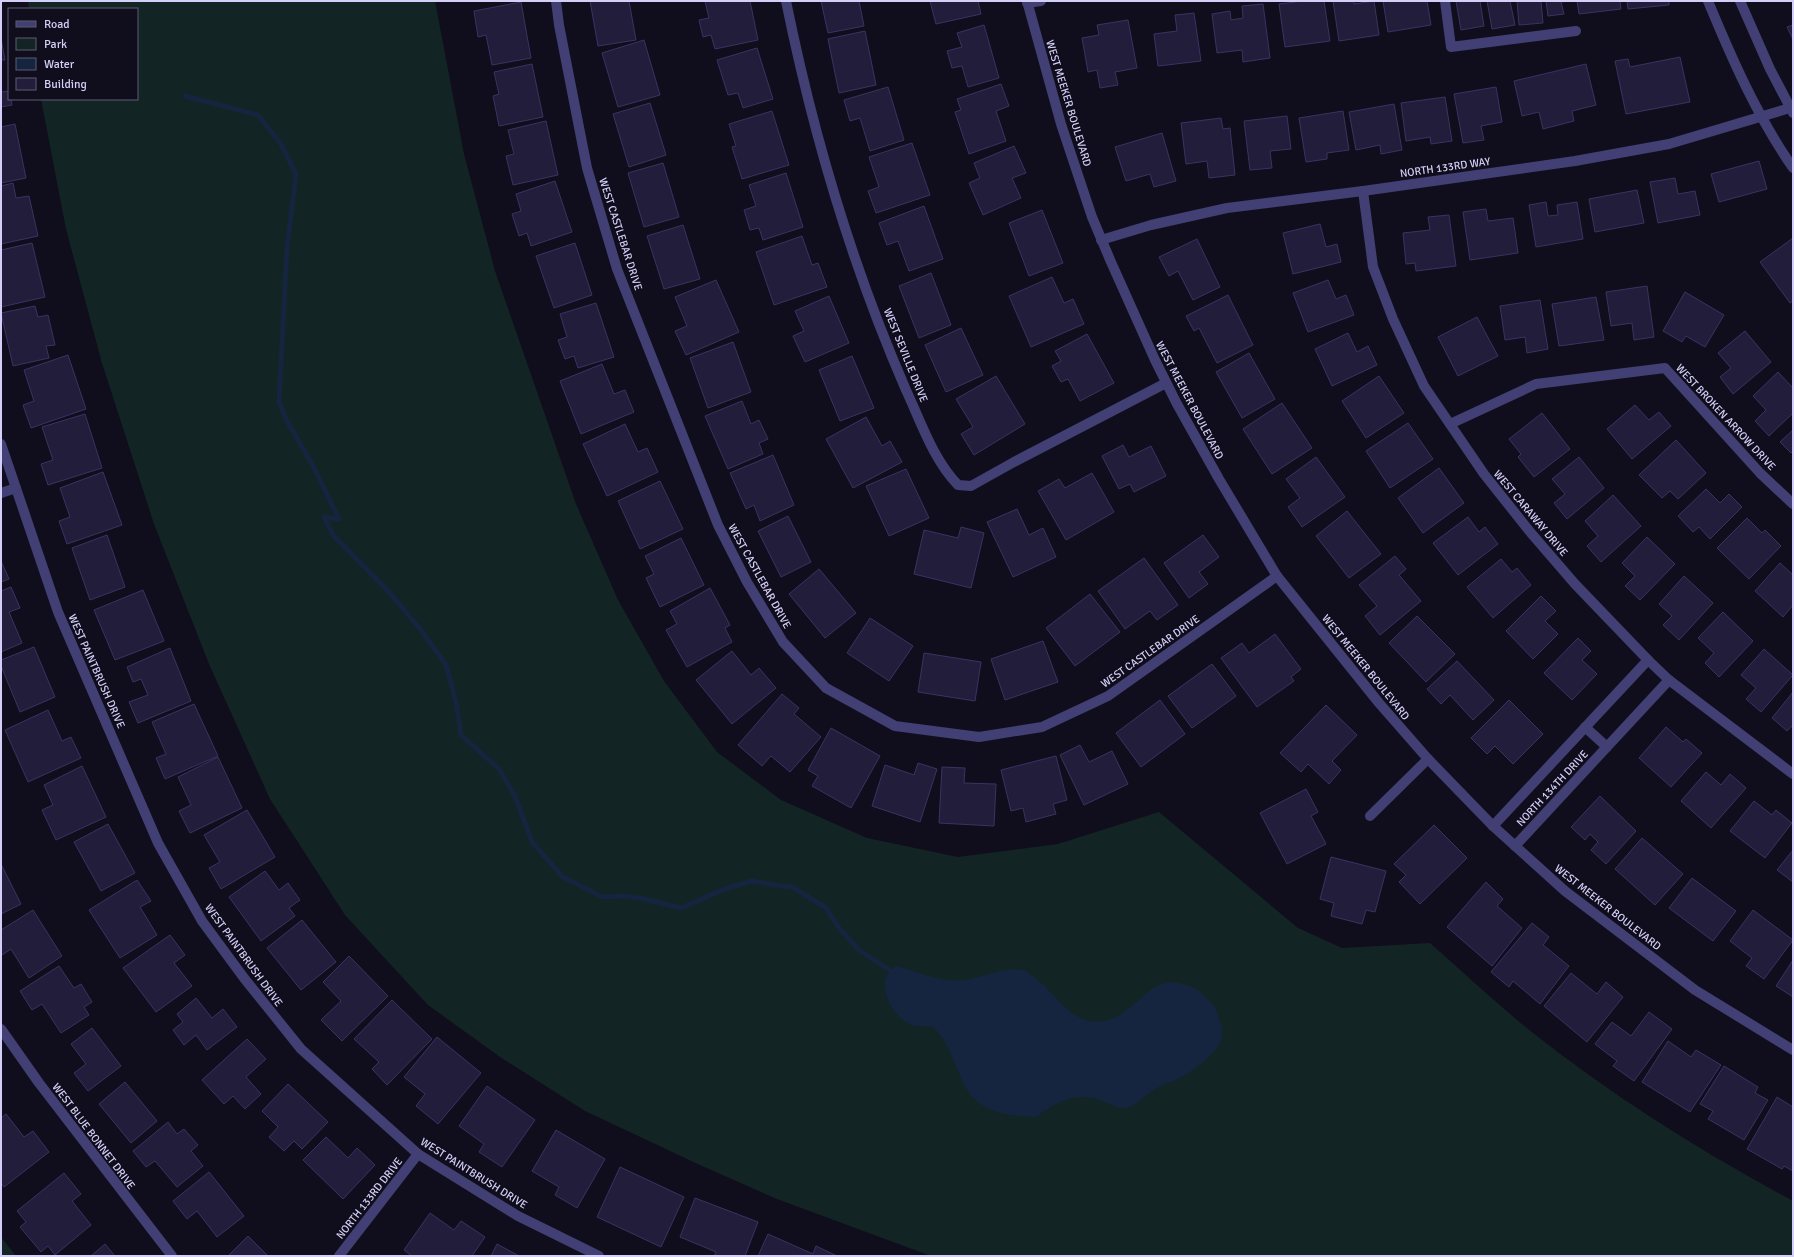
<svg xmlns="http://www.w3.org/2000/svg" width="1794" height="1257" font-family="Signika,sans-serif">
	<rect width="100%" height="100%" fill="#100e1c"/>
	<g fill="#122524">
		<path d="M28 1H435L464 154 495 271 576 504 618 600 664 681 717 752 781 800 867 838 958 857 1058 844 1159 812 1298 928 1342 948 1430 943C1463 972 1495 1002 1528 1029 1611 1095 1700 1151 1793 1201V1256H931L777 1199 700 1165 585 1111 500 1057 428 1005 345 915 270 799 209 664 154 524 102 363 66 229 41 99H137V9H29Z"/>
		<path d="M1 1237 16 1256H1Z"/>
	</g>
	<path fill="#15253f" d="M896 966C917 972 943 983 965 980 984 977 1003 967 1023 970 1026 970 1030 974 1033 976 1053 990 1065 1016 1090 1021 1133 1028 1145 972 1182 984 1188 986 1194 987 1199 991 1207 998 1215 1005 1218 1015 1220 1024 1225 1036 1219 1045 1211 1057 1197 1067 1185 1075 1174 1082 1162 1084 1152 1091 1143 1097 1136 1106 1126 1108 1118 1109 1108 1103 1100 1100 1073 1091 1056 1103 1035 1117 1024 1116 1012 1116 1001 1113 963 1102 964 1080 949 1050 946 1042 939 1034 934 1027 928 1026 921 1027 915 1026 898 1022 880 996 886 978 887 974 893 969 896 966Z"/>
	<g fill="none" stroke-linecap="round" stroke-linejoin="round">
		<path stroke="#15253f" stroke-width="5" d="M185 96 258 115 281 144 296 174 287 248 279 402 287 421 313 466 339 519 324 517 333 535 389 592 421 630 446 665 456 702 461 735 499 769 515 796 532 842 563 877 603 897 624 896 644 899 681 908 725 889 752 881 775 885 792 887 826 908 839 928 859 950 891 971"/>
	</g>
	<g fill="#221d3a" stroke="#3b3263">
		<path d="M590 1H629L636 40 598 46Z"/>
		<path d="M705 1H750L758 40 715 49 711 35 703 37 699 20 709 18Z"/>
		<path d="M821 1H859L864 26 828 33Z"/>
		<path d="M930 1H978L981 14 936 24Z"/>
		<path d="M1303 1H1324L1330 41 1285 47 1279 4Z"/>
		<path d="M1333 1H1354V4L1374 1 1379 35 1339 41Z"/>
		<path d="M1383 1H1427L1431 25 1388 32Z"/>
		<path d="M1456 1H1480L1484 26 1461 30Z"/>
		<path d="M1487 1H1510L1515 25 1492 29Z"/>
		<path d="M1517 1H1541L1543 23 1519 25Z"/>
		<path d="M1546 1H1571L1561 2 1564 14 1548 16Z"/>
		<path d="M1577 1H1620L1621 9 1579 14Z"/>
		<path d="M1627 1H1669V5L1628 9Z"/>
		<path d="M521 2 531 58 492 65 486 35 478 37 474 11Z"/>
		<path d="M1263 4 1270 58 1243 62 1242 50 1217 53 1212 14 1230 11 1231 20 1243 18 1242 6Z"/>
		<path d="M1194 13 1201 61 1158 66 1154 34 1177 31 1175 15Z"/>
		<path d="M1128 20 1137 68 1115 72 1118 85 1100 88 1097 70 1088 72 1082 38 1099 35 1097 25Z"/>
		<path d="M984 25 999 78 968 87 962 66 952 68 947 51 962 47 957 33Z"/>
		<path d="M1793 25V39L1787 27Z"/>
		<path d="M865 31 876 85 839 93 828 39Z"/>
		<path d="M1 38 5 60H1Z"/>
		<path d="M644 40 660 95 618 107 602 53Z"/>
		<path d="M757 48 773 99 743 108 738 93 728 95 717 60Z"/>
		<path d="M1680 57 1690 102 1626 114 1615 61 1628 59 1630 67Z"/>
		<path d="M532 64 543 117 499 126 493 96 499 94 494 72Z"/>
		<path d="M1586 64 1596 105 1572 111 1574 121 1543 129 1539 112 1522 116 1514 81Z"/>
		<path d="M1001 84 1009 106 996 111 1006 141 969 154 955 112 961 110 957 99Z"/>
		<path d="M888 87 904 140 870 151 860 118 850 121 844 100Z"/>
		<path d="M1496 87 1502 122 1481 126 1484 140 1463 143 1454 94Z"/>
		<path d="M9 91V99H11L12 105 1 107V92Z"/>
		<path d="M1445 97 1452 141 1431 144 1430 137 1406 141 1401 103Z"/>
		<path d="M650 103 666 155 629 167 613 114Z"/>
		<path d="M1394 104 1402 150 1381 154 1380 145 1356 150 1349 112Z"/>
		<path d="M772 111 789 165 742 179 732 147 736 146 729 124Z"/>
		<path d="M1343 111 1349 150 1327 153V159L1306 162 1299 118Z"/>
		<path d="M1287 116 1291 149 1270 151 1272 168 1250 170 1244 121Z"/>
		<path d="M1221 118 1223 129 1230 128 1235 175 1209 178 1207 161 1186 164 1181 123Z"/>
		<path d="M546 121 558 175 513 185 506 156 514 154 508 130Z"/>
		<path d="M15 124 26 178 1 183V127Z"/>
		<path d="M1162 133 1176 181 1154 187 1150 174 1126 181 1115 147Z"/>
		<path d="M912 143 930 195 876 213 868 191 879 187 869 157Z"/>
		<path d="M1014 146 1026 173 1012 178 1021 198 983 215 969 183 980 178 974 163Z"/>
		<path d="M1759 161 1767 189 1719 202 1711 174Z"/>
		<path d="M663 163 679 217 644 227 628 173Z"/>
		<path d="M786 173 803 227 763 240 759 228 750 230 744 210 756 206 749 185Z"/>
		<path d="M1675 178 1678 194 1695 191 1700 215 1658 223 1650 182Z"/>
		<path d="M555 181 572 232 531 246 527 233 519 236 512 214 521 211 516 194Z"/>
		<path d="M13 183 16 198 29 196 38 236 1 244V186Z"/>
		<path d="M1637 190 1644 223 1595 232 1589 199Z"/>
		<path d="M1546 202 1548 216 1558 215 1557 205 1577 202 1583 239 1536 247 1529 205Z"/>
		<path d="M924 206 943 259 909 271 898 241 887 245 879 223Z"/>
		<path d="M1486 209 1488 221 1513 218 1518 253 1470 260 1463 212Z"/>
		<path d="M1042 210 1063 263 1029 276 1009 223Z"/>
		<path d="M1449 215 1456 266 1416 271 1415 263 1406 264 1403 233 1430 230 1428 217Z"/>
		<path d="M1320 224 1326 247 1337 244 1341 262 1293 274 1283 233Z"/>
		<path d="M683 225 700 279 664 289 647 236Z"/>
		<path d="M802 236 812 265 818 263 827 287 774 305 756 252Z"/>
		<path d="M1793 238V301L1790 303 1760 262Z"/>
		<path d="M1197 239 1220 287 1193 300 1178 271 1169 276 1159 257Z"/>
		<path d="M32 243 45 297 1 307V250Z"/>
		<path d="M575 243 592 295 554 308 536 256Z"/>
		<path d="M931 273 951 325 919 338 899 286Z"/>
		<path d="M1052 277 1064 303 1073 299 1084 324 1031 347 1009 296Z"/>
		<path d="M716 280 739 332 686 355 675 331 687 326 675 297Z"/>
		<path d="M1328 280 1336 299 1346 295 1354 315 1308 332 1293 293Z"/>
		<path d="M1647 286 1654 337 1634 340 1632 323 1611 326 1606 292Z"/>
		<path d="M1685 292 1724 315 1705 347 1686 336 1682 342 1663 331Z"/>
		<path d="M1228 295 1253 345 1217 363 1199 328 1194 331 1186 316Z"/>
		<path d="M829 296 849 343 805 362 793 336 804 331 795 311Z"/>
		<path d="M1596 297 1604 340 1559 346 1552 304Z"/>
		<path d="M1540 300 1548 349 1527 353 1525 337 1505 340 1500 306Z"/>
		<path d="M596 303 614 357 578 368 574 356 565 359 558 340 567 337 560 314Z"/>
		<path d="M35 306 38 317 48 315 55 345 46 346 49 358 13 366 1 313Z"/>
		<path d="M1477 317 1498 356 1458 376 1438 337Z"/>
		<path d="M961 328 983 375 946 392 925 345Z"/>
		<path d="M1745 331 1771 362 1733 394 1720 377 1731 368 1718 353Z"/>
		<path d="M1348 333 1357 352 1368 346 1377 365 1332 386 1315 349Z"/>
		<path d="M1087 334 1114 383 1080 401 1068 379 1061 382 1052 366 1061 361 1055 351Z"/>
		<path d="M733 342 751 392 708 408 690 358Z"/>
		<path d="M1249 353 1275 399 1242 418 1216 372Z"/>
		<path d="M68 355 86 409 31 428 23 405 34 401 24 370Z"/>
		<path d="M852 356 874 408 840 421 819 370Z"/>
		<path d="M602 364 614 394 625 390 634 412 581 434 560 381Z"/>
		<path d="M1778 372 1793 388V413L1769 436 1755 421 1766 410 1753 396Z"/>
		<path d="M996 376 1025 424 974 455 961 434 973 427 956 399Z"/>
		<path d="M1379 376 1404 413 1366 438 1342 401Z"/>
		<path d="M742 401 751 424 759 420 768 439 759 443 763 454 728 469 705 416Z"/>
		<path d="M1282 403 1312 448 1272 474 1243 429Z"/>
		<path d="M1635 405 1649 420 1659 412 1671 426 1632 459 1607 429Z"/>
		<path d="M1542 413 1570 449 1534 477 1518 457 1521 454 1509 439Z"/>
		<path d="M85 414 102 468 48 485 41 464 53 460 42 427Z"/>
		<path d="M866 417 882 446 890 441 902 462 853 488 826 439Z"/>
		<path d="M1408 423 1433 459 1390 488 1366 451Z"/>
		<path d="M625 424 638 452 647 448 658 472 607 496 583 444Z"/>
		<path d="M1793 430V451L1791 453 1780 442Z"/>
		<path d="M1676 440 1706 473 1678 499 1670 491 1662 498 1639 475Z"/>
		<path d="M1123 445 1129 457 1151 446 1166 476 1134 492 1130 484 1119 489 1102 456Z"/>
		<path d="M773 455 794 505 760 521 754 505 746 509 730 473Z"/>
		<path d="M1316 457 1345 497 1302 527 1288 507 1300 498 1286 479Z"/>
		<path d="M1579 457 1604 488 1567 519 1554 503 1565 494 1552 479Z"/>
		<path d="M1439 468 1464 503 1423 533 1398 498Z"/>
		<path d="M906 469 929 518 889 536 866 486Z"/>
		<path d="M103 472 122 525 67 544 59 521 70 517 60 488Z"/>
		<path d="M1092 473 1114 512 1066 540 1038 491 1059 479 1065 488Z"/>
		<path d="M660 481 683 529 640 549 618 501Z"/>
		<path d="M1706 489 1720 503 1729 494 1742 507 1710 539 1699 527 1693 532 1678 516Z"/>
		<path d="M1613 495 1641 526 1601 562 1587 546 1598 536 1585 521Z"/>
		<path d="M1017 509 1029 535 1043 528 1056 557 1013 577 987 522Z"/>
		<path d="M1347 511 1381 554 1349 578 1316 536Z"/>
		<path d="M788 516 811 562 781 577 758 531Z"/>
		<path d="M1468 517 1479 532 1485 527 1498 544 1458 575 1433 543Z"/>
		<path d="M1747 518 1762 533 1765 530 1781 546 1749 579 1717 548Z"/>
		<path d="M961 527 984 533 971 588 914 574 924 530 958 538Z"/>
		<path d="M107 535 125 587 90 600 72 548Z"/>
		<path d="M1203 535 1219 557 1199 572 1208 584 1189 598 1164 563Z"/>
		<path d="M1647 537 1675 564 1640 600 1625 586 1635 576 1622 563Z"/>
		<path d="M681 538 704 585 660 607 646 578 654 574 645 556Z"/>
		<path d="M1395 556 1406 569 1399 575 1421 601 1380 635 1365 616 1377 606 1359 585Z"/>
		<path d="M1144 558 1178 605 1157 620 1150 611 1125 629 1098 591Z"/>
		<path d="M1501 559 1512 572 1517 568 1531 585 1493 618 1467 587Z"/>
		<path d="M1 561 9 579 1 582Z"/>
		<path d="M1780 563 1793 575V605L1783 617 1755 591Z"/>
		<path d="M819 569 856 613 825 638 789 594Z"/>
		<path d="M1684 576 1713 603 1679 640 1663 625 1672 616 1659 604Z"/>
		<path d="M11 587 20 608 9 612 22 643 1 652V591Z"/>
		<path d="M710 588 730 625 725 628 732 642 687 667 666 630 677 624 670 611Z"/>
		<path d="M143 590 164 641 115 660 94 610Z"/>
		<path d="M1090 594 1120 632 1075 666 1046 628Z"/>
		<path d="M1541 596 1556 611 1545 621 1558 634 1533 659 1506 631Z"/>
		<path d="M1723 612 1753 641 1719 677 1705 663 1714 653 1698 638Z"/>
		<path d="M1417 616 1455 654 1426 682 1389 643Z"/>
		<path d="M870 618 913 646 889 681 847 653Z"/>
		<path d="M1275 634 1301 669 1291 677 1294 681 1257 707 1221 658 1242 643 1249 653Z"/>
		<path d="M1578 638 1591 651 1582 660 1597 674 1572 700 1544 673Z"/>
		<path d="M1043 641 1058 682 1005 700 991 659Z"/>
		<path d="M34 647 55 697 20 712 1 666V660Z"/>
		<path d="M170 648 191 701 138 723 129 702 148 695 141 679 133 682 127 667Z"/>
		<path d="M1764 649 1793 675 1761 712 1746 699 1756 688 1741 675Z"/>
		<path d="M732 651 751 675 759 668 776 688 732 724 696 680Z"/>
		<path d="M924 653 981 662 975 701 918 692Z"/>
		<path d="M1457 661 1494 700 1473 720 1450 695 1441 704 1427 689Z"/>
		<path d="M1212 664 1236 696 1192 728 1168 696Z"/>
		<path d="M1793 692V727L1792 726 1787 731 1772 718Z"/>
		<path d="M782 694 799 708 794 714 821 737 790 772 771 756 762 766 738 745Z"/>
		<path d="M1160 700 1185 734 1141 767 1116 733Z"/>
		<path d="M1509 700 1543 734 1513 764 1495 746 1487 754 1471 738Z"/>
		<path d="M194 704 218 756 165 779 156 758 166 754 152 722Z"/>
		<path d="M1326 705 1357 735 1332 761 1341 770 1329 784 1308 764 1301 772 1280 753Z"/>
		<path d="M48 710 62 741 71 737 81 758 28 782 5 730Z"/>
		<path d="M1666 727 1683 742 1686 739 1702 753 1671 787 1639 758Z"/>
		<path d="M831 728 880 756 851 808 812 786 818 776 808 770Z"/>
		<path d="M1080 745 1089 762 1112 751 1128 784 1084 805 1060 755Z"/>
		<path d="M1056 756 1067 800 1053 804 1056 814 1026 822 1023 808 1011 811 1001 770Z"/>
		<path d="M218 757 242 808 190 833 179 811 191 805 178 777Z"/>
		<path d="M918 763 937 769 920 822 872 806 885 765 914 775Z"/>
		<path d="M82 766 106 817 56 840 42 810 53 805 44 785Z"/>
		<path d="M942 767 965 768 964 783 996 784 994 826 939 823Z"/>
		<path d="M1706 772 1721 785 1730 774 1746 788 1711 828 1681 801Z"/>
		<path d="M1306 789 1318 812 1311 816 1326 844 1287 864 1260 813Z"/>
		<path d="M1600 796 1636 831 1606 864 1591 850 1598 842 1590 834 1585 840 1571 827Z"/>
		<path d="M1754 801 1772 815 1776 810 1792 823 1765 858 1730 831Z"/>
		<path d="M247 810 275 857 221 889 209 868 220 862 204 835Z"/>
		<path d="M108 824 135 873 101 891 74 842Z"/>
		<path d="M1434 825 1467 858 1420 904 1399 882 1406 875 1394 864Z"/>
		<path d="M1642 838 1683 874 1655 905 1615 869Z"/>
		<path d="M1793 850V882L1777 870Z"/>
		<path d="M1331 857 1386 871 1375 912 1366 910 1362 924 1331 916 1334 903 1320 899Z"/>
		<path d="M1 864 21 904 1 914Z"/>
		<path d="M265 871 279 890 288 883 300 900 289 908 295 916 261 941 229 897Z"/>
		<path d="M1692 878 1736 911 1713 941 1669 908Z"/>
		<path d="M137 880 151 901 140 907 157 935 120 958 89 910Z"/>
		<path d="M1486 882 1503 899 1497 906 1522 928 1492 966 1447 927Z"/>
		<path d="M33 910 62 956 29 978 11 949 2 955 1 952V930Z"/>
		<path d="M1753 910 1793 940 1764 979 1746 966 1752 958 1730 941Z"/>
		<path d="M302 920 336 962 301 990 267 948Z"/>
		<path d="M1532 923 1549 937 1543 945 1569 966 1540 1004 1513 981 1509 987 1491 972Z"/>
		<path d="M170 935 185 955 174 963 192 986 156 1012 123 968Z"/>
		<path d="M349 956 388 996 342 1041 321 1020 341 1001 323 982Z"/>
		<path d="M1793 960V997L1776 986Z"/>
		<path d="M59 966 74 988 81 984 92 1002 84 1007 89 1015 61 1033 42 1004 32 1010 20 991Z"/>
		<path d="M1571 973 1597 994 1606 982 1623 997 1587 1042 1544 1006Z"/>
		<path d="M196 998 212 1018 223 1009 237 1027 207 1050 196 1035 184 1045 173 1030 183 1022 177 1014Z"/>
		<path d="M392 1000 432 1039 387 1085 372 1069 379 1062 354 1039Z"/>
		<path d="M1649 1012 1672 1029 1634 1081 1613 1066 1617 1061 1595 1044 1612 1022 1631 1036Z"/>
		<path d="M92 1028 121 1066 88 1091 74 1073 86 1064 71 1044Z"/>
		<path d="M437 1037 481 1073 438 1124 416 1106 425 1094 404 1077Z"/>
		<path d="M247 1039 266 1059 246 1077 261 1094 245 1109 233 1096 224 1104 202 1080Z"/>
		<path d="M1668 1041 1691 1057 1696 1050 1721 1065 1690 1112 1642 1082Z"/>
		<path d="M1724 1066 1758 1087 1755 1093 1768 1100 1744 1140 1708 1119 1713 1111 1700 1104Z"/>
		<path d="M125 1082 157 1121 131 1143 99 1104Z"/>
		<path d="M288 1084 328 1122 302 1149 294 1141 284 1151 269 1137 278 1127 262 1111Z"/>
		<path d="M487 1086 535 1120 502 1167 479 1152 484 1144 459 1126Z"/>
		<path d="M1777 1097 1793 1107V1171L1784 1166 1782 1169 1747 1149Z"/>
		<path d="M6 1114 24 1137 33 1131 49 1152 4 1187 1 1183V1118Z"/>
		<path d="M168 1122 177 1134 184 1129 198 1145 191 1151 203 1166 177 1187 155 1161 146 1167 133 1151Z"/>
		<path d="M556 1130 605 1159 577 1208 555 1195 559 1187 532 1171Z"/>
		<path d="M326 1137 348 1158 357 1148 375 1165 343 1199 303 1160Z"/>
		<path d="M620 1167 684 1197 661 1247 597 1217Z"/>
		<path d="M209 1172 244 1216 217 1237 197 1211 187 1219 173 1201Z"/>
		<path d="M64 1173 81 1194 72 1201 91 1225 55 1255 48 1246 41 1252 20 1227 26 1222 17 1211Z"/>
		<path d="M695 1198 758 1222 745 1256H714L716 1252 680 1237Z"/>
		<path d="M430 1213 454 1230 461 1221 485 1237 472 1256H412L404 1250Z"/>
		<path d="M768 1234 813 1254 816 1246 837 1256H758Z"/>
		<path d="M248 1236 268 1256H228Z"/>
		<path d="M105 1244 115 1256H91Z"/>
		<path d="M497 1244 519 1256H491Z"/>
	</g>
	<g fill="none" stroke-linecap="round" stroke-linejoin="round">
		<g stroke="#413f74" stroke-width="10">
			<path d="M556 1 559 25 587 168 617 269 718 525 747 582 783 642 826 688 895 726 979 737 1042 727 1108 696 1277 576"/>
			<path d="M786 1C813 134 852 266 906 390 921 422 933 459 958 485L971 486 1014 462 1166 383"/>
			<path d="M1027 1 1061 124 1092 217 1111 262 1155 360 1177 404 1219 479 1277 576 1379 703 1428 759 1493 826 1565 891 1695 990 1793 1050"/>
			<path d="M1445 1 1451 47 1576 31"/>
			<path d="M1708 1C1732 59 1757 116 1793 168"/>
			<path d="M1740 1 1770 69 1793 113"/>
			<path d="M1027 3 1041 1"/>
			<path d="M1363 191 1373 267 1393 319 1424 386 1484 474 1531 533 1575 584 1648 660 1669 680 1793 774"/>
			<path d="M1101 240 1151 225 1227 208 1363 191 1575 161 1669 144 1790 108"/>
			<path d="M1450 424 1536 384 1665 368 1760 473 1793 504"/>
			<path d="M1 444 58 612 158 843 202 921 244 978 301 1049 418 1154 518 1216 599 1256"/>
			<path d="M1 493 16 488"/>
			<path d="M1585 727 1607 747"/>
			<path d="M1370 816 1428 759"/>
			<path d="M1493 826 1648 660"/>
			<path d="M1515 846 1669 680"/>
			<path d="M1 1029 39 1083 172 1256"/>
			<path d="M339 1256 418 1154"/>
		</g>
	</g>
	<g text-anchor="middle" stroke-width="3" stroke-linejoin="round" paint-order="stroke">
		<g font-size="11" fill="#d4cff8" stroke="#100e1c">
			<text transform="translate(1069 103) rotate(73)" y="4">WEST MEEKER BOULEVARD</text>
			<text transform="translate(1445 167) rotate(-8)" y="4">NORTH 133RD WAY</text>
			<text transform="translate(621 234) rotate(72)" y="4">WEST CASTLEBAR DRIVE</text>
			<text transform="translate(906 355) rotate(68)" y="4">WEST SEVILLE DRIVE</text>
			<text transform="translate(1190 400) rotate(62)" y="4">WEST MEEKER BOULEVARD</text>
			<text transform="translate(1726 417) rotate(47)" y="4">WEST BROKEN ARROW DRIVE</text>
			<text transform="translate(1531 513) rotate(50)" y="4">WEST CARAWAY DRIVE</text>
			<text transform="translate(760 576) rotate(61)" y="4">WEST CASTLEBAR DRIVE</text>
			<text transform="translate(1150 651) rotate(-35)" y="4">WEST CASTLEBAR DRIVE</text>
			<text transform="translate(1366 667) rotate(51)" y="4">WEST MEEKER BOULEVARD</text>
			<text transform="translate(97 671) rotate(66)" y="4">WEST PAINTBRUSH DRIVE</text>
			<text transform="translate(1552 788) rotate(-47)" y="4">NORTH 134TH DRIVE</text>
			<text transform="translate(1608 907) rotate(38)" y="4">WEST MEEKER BOULEVARD</text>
			<text transform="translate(244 955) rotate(54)" y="4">WEST PAINTBRUSH DRIVE</text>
			<text transform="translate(94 1136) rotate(53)" y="4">WEST BLUE BONNET DRIVE</text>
			<text transform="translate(474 1173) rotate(32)" y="4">WEST PAINTBRUSH DRIVE</text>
			<text transform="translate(369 1198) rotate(-52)" y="4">NORTH 133RD DRIVE</text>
		</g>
	</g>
	<rect width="1794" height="1257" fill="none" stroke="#d4cff8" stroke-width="4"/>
	<rect x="8" y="8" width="130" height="92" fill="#100e1c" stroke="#5e5b74"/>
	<rect x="16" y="21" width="20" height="6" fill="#413f74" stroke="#5e5b74"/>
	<text x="44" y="28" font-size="12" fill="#d4cff8">Road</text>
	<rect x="16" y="38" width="20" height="12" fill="#122524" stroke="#5e5b74"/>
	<text x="44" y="48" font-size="12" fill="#d4cff8">Park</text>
	<rect x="16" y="58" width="20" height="12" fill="#15253f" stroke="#5e5b74"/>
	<text x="44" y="68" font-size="12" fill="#d4cff8">Water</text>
	<rect x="16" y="78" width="20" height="12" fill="#221d3a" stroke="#5e5b74"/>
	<text x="44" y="88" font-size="12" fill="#d4cff8">Building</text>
</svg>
